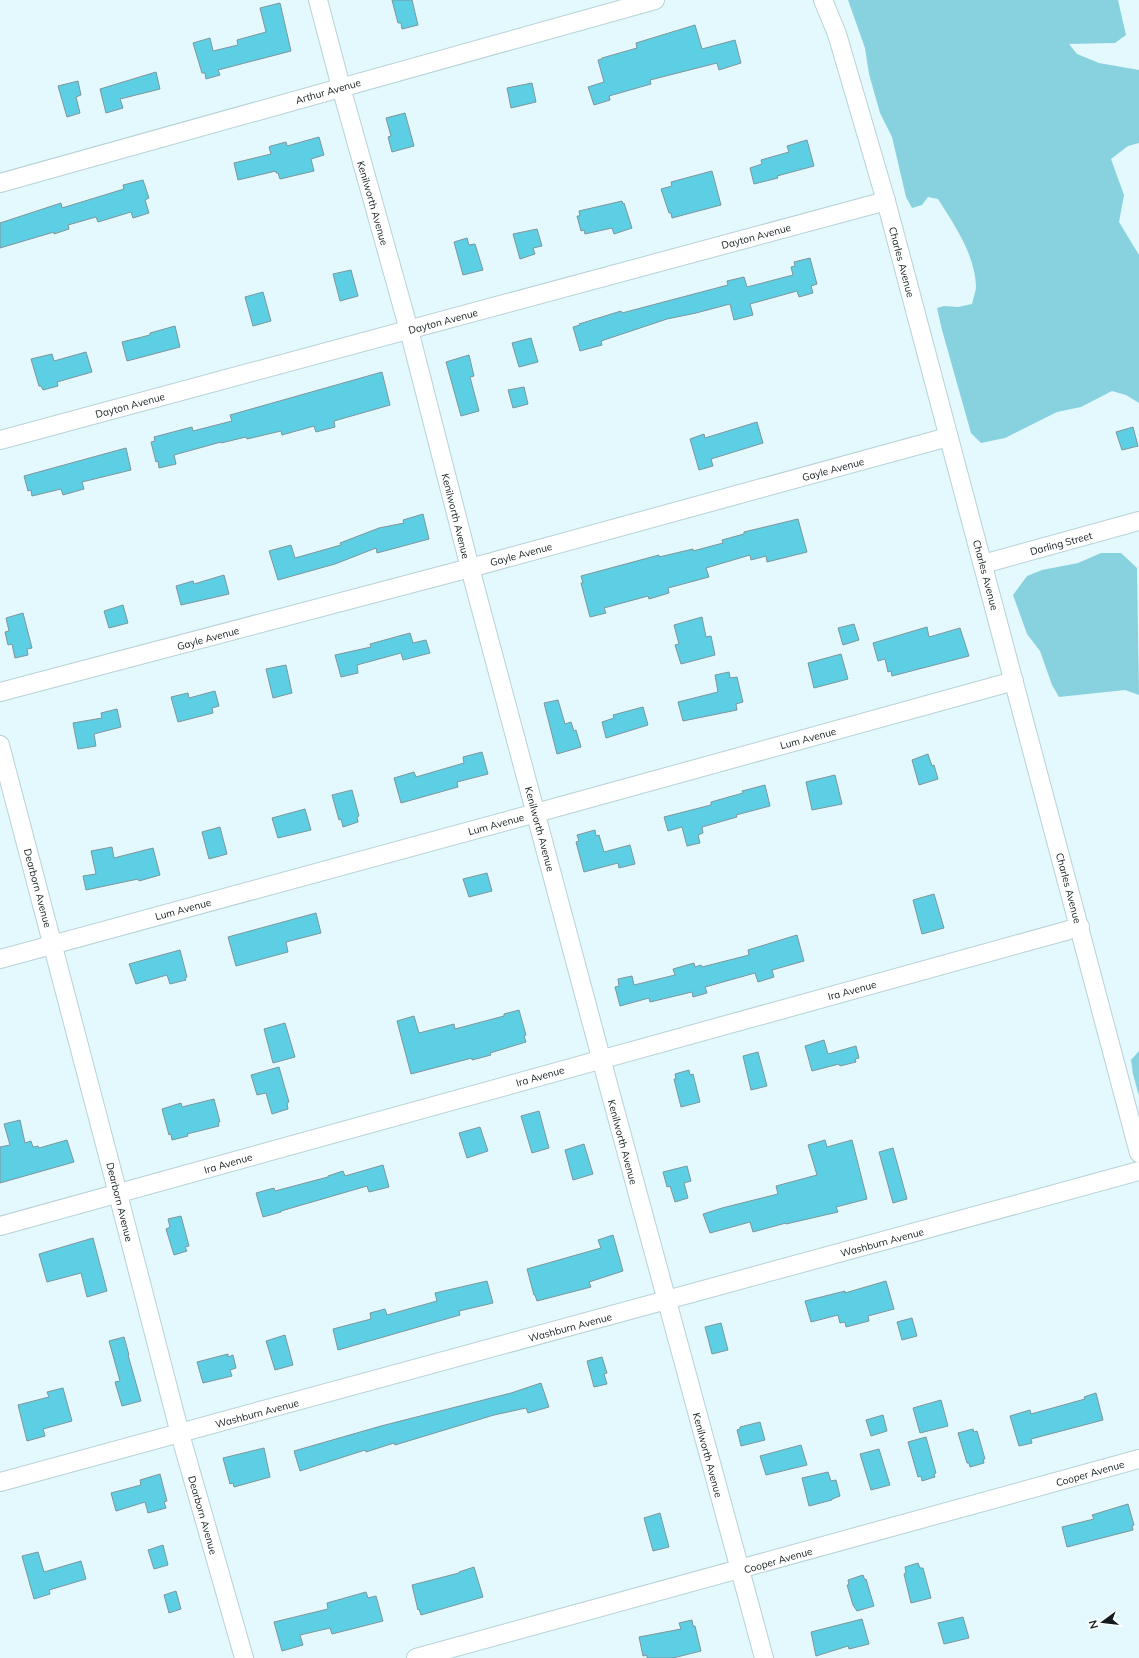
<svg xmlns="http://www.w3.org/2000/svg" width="1139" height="1658" font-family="Mulish,sans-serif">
	<rect width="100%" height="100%" fill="#e3f9fd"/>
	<g fill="#88d2e0">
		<path d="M848 0H1118L1126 35 1115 43 1069 44 1077 54 1099 63 1139 70V143L1128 146 1111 159 1124 195 1119 222 1139 255V403L1126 395 1112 391 1081 407 1057 412 1005 438 981 443 971 433 942 330 937 308 944 306 958 307 972 304C973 298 976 292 976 286 975 255 954 224 938 199L928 197 922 205 912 208 906 197 892 137 880 113 869 74 865 48Z"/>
		<path d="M1101 553H1121L1137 568 1139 695 1125 690 1059 697 1052 685 1040 651 1027 634 1013 595 1027 576 1042 570 1078 563Z"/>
		<path d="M1139 1051V1096L1133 1074 1131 1060Z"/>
	</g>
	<g fill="#5dcfe5" stroke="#7d969b">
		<path d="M392 0H412L418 25 402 29 401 23H398Z"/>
		<path d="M280 3 291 51 218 70 220 75 206 79 205 73H202L193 43 210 38 213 51 238 45 237 40 266 32 260 8Z"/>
		<path d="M695 25 702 49 735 40 741 63 719 70 717 63 650 80 651 84 609 96 610 100 594 105 588 87 604 82 598 60 602 59V58L637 48 636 43Z"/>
		<path d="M156 72 160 89 120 99 123 108 106 113 100 89Z"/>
		<path d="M78 81 81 95 76 97 80 113 67 117 58 86Z"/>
		<path d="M532 83 536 102 511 108 507 88Z"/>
		<path d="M405 113 414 146 392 152 388 137 391 136 386 118Z"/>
		<path d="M319 137 324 155 311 159 314 171 280 179 278 173H276V171L238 180 234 163 271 154 269 147 271 146 286 142 287 146Z"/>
		<path d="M807 140 814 166 777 176 778 178 754 184 750 168 762 164 761 160 789 152 787 146Z"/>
		<path d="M712 171 721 205 672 218 671 213H669L661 189 672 186 671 182Z"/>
		<path d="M143 180 149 198 145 200 149 213 133 218 131 212 98 222 96 217 68 225 69 229 54 234V232L0 248V223L61 203 62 208 124 189 123 185Z"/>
		<path d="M622 201 623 204 624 203 632 228 614 234 612 228 585 234 584 230 581 231 577 216H580L579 211Z"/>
		<path d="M537 229 542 246 533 248 535 254 520 259 513 234Z"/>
		<path d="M467 238 469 245 475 244 483 270 463 275 454 242Z"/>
		<path d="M810 258 817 284 811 286 813 293 799 297 797 291 750 304 753 315 734 320 730 304 696 313 667 319 601 341 602 345 580 351 573 327 580 325 579 324 621 311 622 313 728 285 727 281 744 277 747 287 793 275 791 267 795 266 794 262Z"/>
		<path d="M351 270 358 296 340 301 333 274Z"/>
		<path d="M263 292 271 321 253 326 245 297Z"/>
		<path d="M175 326 180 347 127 361 122 342 150 335V333Z"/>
		<path d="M531 338 538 362 519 367 512 343Z"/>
		<path d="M86 352 92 372 57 382 58 386 43 390 41 386H39L31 359 52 354 54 361Z"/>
		<path d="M469 355 474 376 470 377 479 411 461 416 446 362Z"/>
		<path d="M382 372 390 405 334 421 335 427 316 432 314 426 282 435 281 431 247 439 246 437 221 443V442L174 455 176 464 159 468 158 461 156 462 151 442 155 441 154 437 192 427 193 431 232 421 230 415Z"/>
		<path d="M524 387 528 404 513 408 508 390Z"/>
		<path d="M757 422 763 443 711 459 713 466 699 470 690 439 704 434 705 438Z"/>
		<path d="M1133 427 1138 446 1122 450 1116 432Z"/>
		<path d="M126 448 131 470 82 482 84 489 63 495 61 489 32 496 31 490 28 491 24 476Z"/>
		<path d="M423 514 429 539 377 553 376 548 335 564 278 580 269 551 291 545 295 558 341 545 340 543 379 528 404 523 403 520Z"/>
		<path d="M798 519 807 552 767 562 766 556 751 560 750 555 706 568 709 577 668 588 669 593 649 599 648 596 604 608 606 613 590 617 581 583H583L581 576 659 555V557L693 549V551L723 543 722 540 744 534V532Z"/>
		<path d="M224 575 229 594 181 605 176 586 193 581 194 584Z"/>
		<path d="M123 605 128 623 109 628 104 611Z"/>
		<path d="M23 613 32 648 27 649 28 655 15 658 12 644 8 645 5 632 9 631 6 618Z"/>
		<path d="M702 617 706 637 711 636 715 655 681 664 675 645 679 644 674 625Z"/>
		<path d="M854 624 859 640 843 645 838 628Z"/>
		<path d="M927 627 929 637 960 628 969 656 892 676 891 671 888 672 885 659 878 661 873 643Z"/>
		<path d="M410 633 413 643 426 640 430 653 403 660 401 653 357 665 358 673 341 677 335 655 371 647 370 644Z"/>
		<path d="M841 654 848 679 814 688 808 663Z"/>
		<path d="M286 665 292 693 273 698 266 669Z"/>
		<path d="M729 672 730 678 737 677 743 702 736 704 737 710 683 721 678 702 718 692 715 675Z"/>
		<path d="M215 691 219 706 212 708 213 713 178 722 171 697 188 693 189 698Z"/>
		<path d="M558 700 565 724 571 722 574 731 576 730 581 747 557 754 544 703Z"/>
		<path d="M643 707 648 725 606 738 602 722 614 718 613 715Z"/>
		<path d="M117 709 121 727 94 734 96 746 78 749 73 723 102 718 101 713Z"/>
		<path d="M482 752 488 774 457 782 458 787 401 803 394 778 414 772 416 777 464 763 463 757Z"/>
		<path d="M928 754 932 766 934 765 938 779 919 785 912 760Z"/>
		<path d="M835 775 842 804 812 810 806 782Z"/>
		<path d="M765 785 770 806 736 815 737 817 702 827 703 833 698 835 700 843 687 846 682 827 668 831 664 817 711 805V802L743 793 742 791Z"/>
		<path d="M352 790 359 816 357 817 358 822 343 827 341 819 339 820 332 795Z"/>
		<path d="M305 809 311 830 278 838 272 818Z"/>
		<path d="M220 827 227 854 209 859 202 832Z"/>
		<path d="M595 830 596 836 599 835 604 852 630 845 635 864 619 868 618 863 584 872 576 842 579 841 577 835Z"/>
		<path d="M112 847 114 858 153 848 160 875 139 881 138 879 86 890 83 876 96 874 91 851Z"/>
		<path d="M487 873 492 891 469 897 463 879Z"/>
		<path d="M934 894 944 928 922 934 913 900Z"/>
		<path d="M316 913 321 933 286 942 288 952 236 966 228 937Z"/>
		<path d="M797 935 804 961 772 970 774 977 758 982 755 973 705 987 707 993 693 997 692 992 650 1002 649 998 620 1006 615 987 619 986 618 979 632 976 634 985 675 975 673 969 694 963 695 967 701 965 702 967 749 955 748 950Z"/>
		<path d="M180 950 187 977 185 978 186 980 170 984 167 975 136 984 129 964Z"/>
		<path d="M519 1010 526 1035 524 1036 526 1042 490 1053 491 1055 472 1060V1058L411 1074 397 1021 414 1016 419 1033 454 1024 455 1029 504 1016V1014Z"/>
		<path d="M285 1023 295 1057 273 1063 264 1029Z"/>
		<path d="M824 1040 828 1054 856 1046 859 1058 855 1059 856 1062 840 1066 839 1064 812 1071 805 1046Z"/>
		<path d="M758 1052 767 1086 751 1090 743 1056Z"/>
		<path d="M279 1067 289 1102 287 1103 288 1109 272 1114 266 1093 257 1095 251 1075Z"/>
		<path d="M689 1070 690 1075 693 1074 700 1102 681 1107 674 1079H676L675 1074Z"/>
		<path d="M214 1099 220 1122H218L219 1126 187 1134 188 1136 172 1140 171 1134 169 1135 162 1109 181 1103 182 1107Z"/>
		<path d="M539 1111 549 1148 532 1153 521 1116Z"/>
		<path d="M20 1120 25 1143 31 1141 33 1147 38 1146 39 1148 67 1140 74 1162 0 1183V1147L10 1145 4 1124Z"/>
		<path d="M480 1127 488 1151 467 1158 459 1133Z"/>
		<path d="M825 1140 827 1147 852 1140 867 1199 836 1207 838 1212 786 1224V1223L753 1232 750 1222 710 1233 703 1214 722 1208 778 1194 776 1186 817 1175 808 1145Z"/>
		<path d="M584 1144 593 1174 573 1180 565 1150Z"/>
		<path d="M893 1148 907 1199 893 1203 879 1152Z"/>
		<path d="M383 1165 389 1187 369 1192 367 1186 281 1211V1212L263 1217 256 1193 274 1188 275 1191 328 1177V1176L343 1171 345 1176Z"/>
		<path d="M687 1166 691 1181 684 1183 688 1198 675 1202 670 1186 667 1187 663 1172Z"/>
		<path d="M181 1216 189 1246 185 1247 187 1251 174 1255 166 1229 170 1227 168 1219Z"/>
		<path d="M613 1235 623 1271 589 1282 591 1287 537 1301 535 1295H534L527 1269 601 1248 598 1240Z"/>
		<path d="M93 1238 107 1291 87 1297 81 1273 47 1282 39 1254Z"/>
		<path d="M487 1281 493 1303 459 1311 460 1315 338 1350 333 1329 371 1319 370 1313 385 1309 387 1315 437 1301 435 1293Z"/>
		<path d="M886 1281 894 1309 868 1316 869 1321 846 1327 845 1322 840 1323 838 1315 811 1322 805 1301 845 1291V1293Z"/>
		<path d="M912 1318 917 1336 902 1340 897 1322Z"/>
		<path d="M721 1323 728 1350 712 1354 705 1327Z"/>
		<path d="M285 1335 293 1365 275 1370 266 1341Z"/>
		<path d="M124 1337 129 1355H128L141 1401 122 1406 115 1382 120 1381 109 1341Z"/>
		<path d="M228 1354V1357L233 1355 236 1368 230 1370 232 1376 203 1383 197 1362Z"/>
		<path d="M602 1357 607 1373 604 1374 607 1384 594 1387 587 1361Z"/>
		<path d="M541 1383 549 1407 528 1413 526 1408 494 1415 395 1445 394 1443 366 1452 365 1450 300 1471 294 1451 381 1426 511 1393Z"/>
		<path d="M63 1388 72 1421 43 1429 45 1436 27 1441 18 1405 49 1397 47 1392Z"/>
		<path d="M1096 1393 1103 1420 1031 1439 1032 1443 1019 1446 1010 1416 1030 1410 1031 1414 1085 1399 1084 1397Z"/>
		<path d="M941 1400 948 1426 920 1433 913 1408Z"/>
		<path d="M883 1415 887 1431 871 1436 866 1420Z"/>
		<path d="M760 1422 765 1440 741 1446 737 1430 740 1429V1427Z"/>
		<path d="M973 1429 974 1432 977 1431 985 1459H983L984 1463 970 1467 969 1463H967L958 1433Z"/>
		<path d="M926 1437 936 1473 934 1474 935 1477 922 1481 921 1476 918 1477 908 1442Z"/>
		<path d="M801 1445 807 1465 766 1475 760 1456Z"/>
		<path d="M264 1448 270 1477 234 1487 233 1483 230 1484 223 1458Z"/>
		<path d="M879 1449 890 1485 871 1490 860 1454Z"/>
		<path d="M828 1472 831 1481 836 1480 840 1496 832 1499V1500L809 1506 802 1478Z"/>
		<path d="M160 1474 167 1501 164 1502 166 1508 148 1513 145 1502 116 1511 111 1493 141 1485 140 1480Z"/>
		<path d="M1128 1504 1134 1525 1132 1526 1133 1530 1067 1547 1062 1527 1094 1519 1092 1515Z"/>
		<path d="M660 1513 669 1547 653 1551 644 1518Z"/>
		<path d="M163 1545 168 1565 154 1569 148 1550Z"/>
		<path d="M38 1552 44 1572 81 1561 86 1579 49 1590 50 1594 34 1599 22 1556Z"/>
		<path d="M918 1563 920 1568H923L931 1598 911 1603 904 1574 906 1573 905 1567Z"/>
		<path d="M474 1567 483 1597 421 1615 419 1609 418 1610 412 1585 459 1573V1572Z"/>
		<path d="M863 1575 865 1580 866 1579 874 1606 857 1611 853 1605 847 1585H849L848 1580Z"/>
		<path d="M176 1591 181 1609 169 1613 164 1595Z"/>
		<path d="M366 1592 368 1598 376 1596 383 1621 332 1634 330 1628 300 1635 303 1645 282 1651 274 1622 328 1609 327 1603Z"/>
		<path d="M963 1617 969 1638 944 1644 938 1623Z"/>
		<path d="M862 1619 869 1644 849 1649 848 1646 816 1656 811 1632Z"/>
		<path d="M692 1620 693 1626H695L701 1651 673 1658H647V1655L643 1656 639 1637 681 1629 679 1623Z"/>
	</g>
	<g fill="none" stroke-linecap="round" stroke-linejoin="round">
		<g stroke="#b7d2d7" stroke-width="20">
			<g id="minor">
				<path d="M318 0 341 87 409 330 470 568 608 1084 764 1658"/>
				<path d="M823 0 837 34 886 201 1139 1153"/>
				<path d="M0 183 655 0"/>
				<path d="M0 440 886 201"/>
				<path d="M983 564 1139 521"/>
				<path d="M0 692 470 568 948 437"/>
				<path d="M0 745 112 1171 180 1434 244 1658"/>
				<path d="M0 959 536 813 1014 681"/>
				<path d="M0 1226 1080 927"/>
				<path d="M0 1482 1139 1171"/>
				<path d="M416 1658 1139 1459"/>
			</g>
		</g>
		<use href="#minor" stroke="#fff" stroke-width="18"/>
	</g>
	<g text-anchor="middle" stroke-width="3" stroke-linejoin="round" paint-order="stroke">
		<g font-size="10" fill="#121b1d" stroke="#fff">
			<text transform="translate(328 91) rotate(-16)" y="4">Arthur Avenue</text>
			<text transform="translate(373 203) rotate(74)" y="4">Kenilworth Avenue</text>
			<text transform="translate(756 236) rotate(-15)" y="4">Dayton Avenue</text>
			<text transform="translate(902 262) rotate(75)" y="4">Charles Avenue</text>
			<text transform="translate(443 321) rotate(-15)" y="4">Dayton Avenue</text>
			<text transform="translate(130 405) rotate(-15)" y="4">Dayton Avenue</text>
			<text transform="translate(833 469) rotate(-15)" y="4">Gayle Avenue</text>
			<text transform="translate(456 516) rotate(76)" y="4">Kenilworth Avenue</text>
			<text transform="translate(1061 543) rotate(-15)" y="4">Darling Street</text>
			<text transform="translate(521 554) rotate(-15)" y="4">Gayle Avenue</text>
			<text transform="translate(986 575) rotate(75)" y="4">Charles Avenue</text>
			<text transform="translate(208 638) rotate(-15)" y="4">Gayle Avenue</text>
			<text transform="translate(808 738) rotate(-15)" y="4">Lum Avenue</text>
			<text transform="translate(496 824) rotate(-15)" y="4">Lum Avenue</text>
			<text transform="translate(540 829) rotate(75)" y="4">Kenilworth Avenue</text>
			<text transform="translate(38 888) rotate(75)" y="4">Dearborn Avenue</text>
			<text transform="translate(1069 888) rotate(75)" y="4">Charles Avenue</text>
			<text transform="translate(183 909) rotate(-15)" y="4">Lum Avenue</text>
			<text transform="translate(852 990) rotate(-15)" y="4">Ira Avenue</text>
			<text transform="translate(540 1076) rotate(-16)" y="4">Ira Avenue</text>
			<text transform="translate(623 1142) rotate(75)" y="4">Kenilworth Avenue</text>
			<text transform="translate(228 1163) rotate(-16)" y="4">Ira Avenue</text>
			<text transform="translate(120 1202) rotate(76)" y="4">Dearborn Avenue</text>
			<text transform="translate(882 1242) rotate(-15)" y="4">Washburn Avenue</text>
			<text transform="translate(570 1327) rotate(-15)" y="4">Washburn Avenue</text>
			<text transform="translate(257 1413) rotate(-15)" y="4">Washburn Avenue</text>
			<text transform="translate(708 1455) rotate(75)" y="4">Kenilworth Avenue</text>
			<text transform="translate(1090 1473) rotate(-16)" y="4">Cooper Avenue</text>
			<text transform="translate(203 1515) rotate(74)" y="4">Dearborn Avenue</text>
			<text transform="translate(778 1560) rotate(-16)" y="4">Cooper Avenue</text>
		</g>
	</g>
	<g transform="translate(1103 1622) rotate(255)" stroke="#ffffff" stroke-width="3" paint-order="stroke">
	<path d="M0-3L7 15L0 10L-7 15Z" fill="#121b1d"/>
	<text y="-6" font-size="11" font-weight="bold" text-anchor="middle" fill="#121b1d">N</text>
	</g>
</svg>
